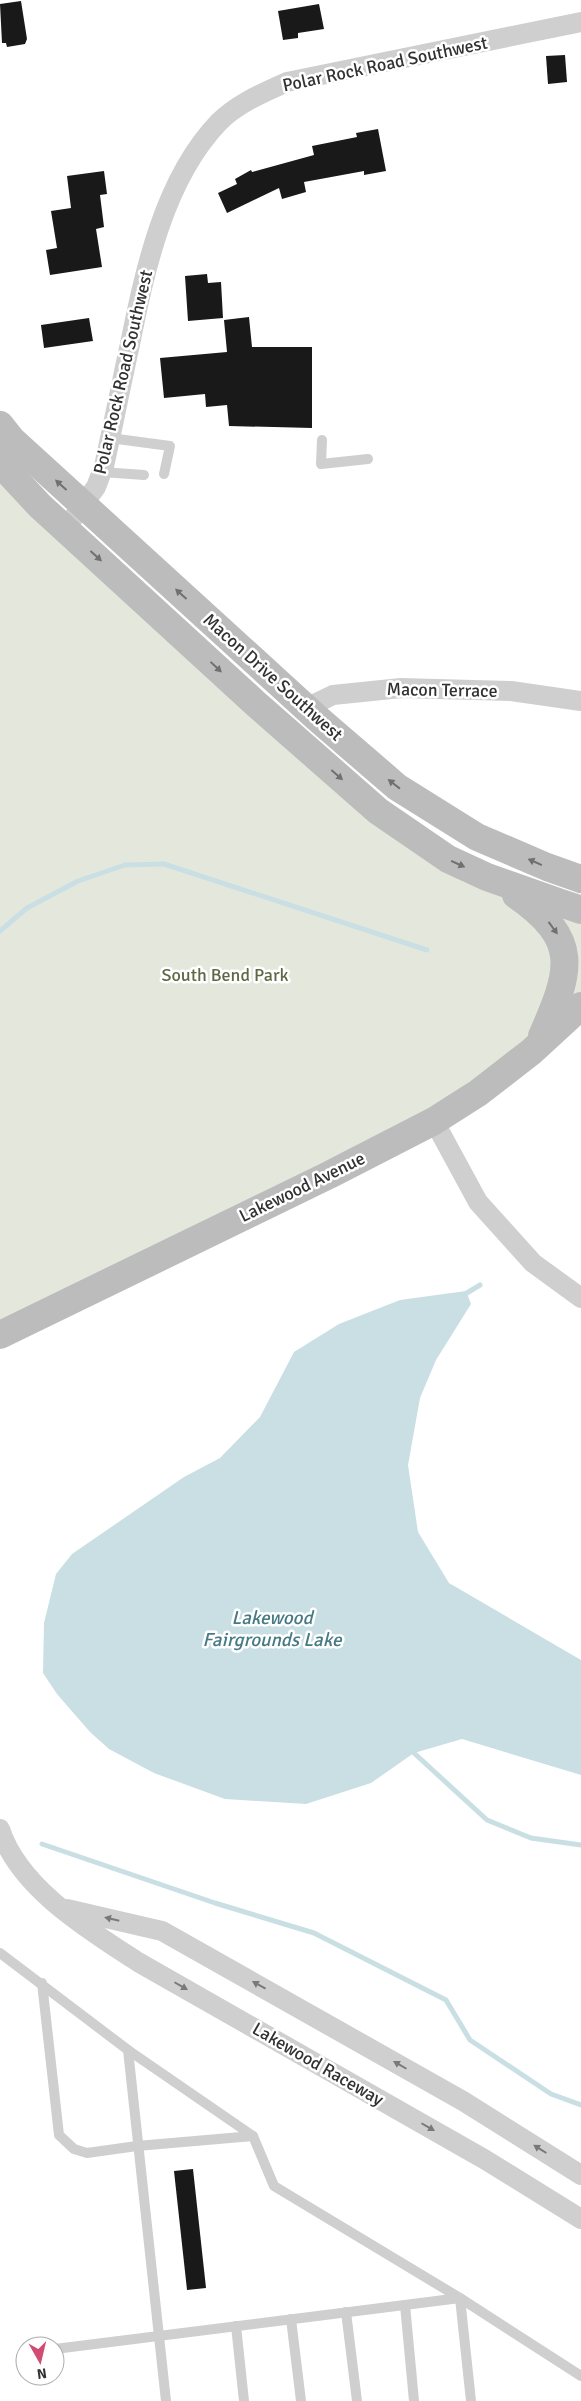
<svg xmlns="http://www.w3.org/2000/svg" width="581" height="2401" font-family="Signika,sans-serif">
	<rect width="100%" height="100%" fill="#fff"/>
	<path fill="#e4e8dc" d="M0 431 65 529 448 859 581 894V993L434 1121 0 1345Z"/>
	<path fill="#c9dfe4" d="M466 1291 471 1304 436 1360 420 1398 408 1465 418 1532 449 1583 581 1660V1775L462 1739 414 1753 371 1783 306 1804 225 1799 154 1773 109 1749 90 1732 57 1694 43 1673 44 1623 56 1574 72 1554 184 1477 220 1458 260 1417 294 1352 339 1324 400 1300Z"/>
	<g fill="none" stroke-linecap="round" stroke-linejoin="round">
		<g stroke="#c9dfe4" stroke-width="5">
			<path d="M0 931 27 908 78 881 125 865 164 864 427 950"/>
			<path d="M462 1296 480 1285"/>
			<path d="M412 1746 414 1753 487 1820 531 1838 581 1845"/>
			<path d="M42 1844 215 1903 314 1933 446 2000 470 2040 551 2094 581 2105"/>
		</g>
	</g>
	<g fill="#191919">
		<path d="M21 1 27 39 25 44 7 47 6 43H2L0 4Z"/>
		<path d="M319 4 324 29 298 33V38L283 40 278 11Z"/>
		<path d="M565 55 567 82 548 84 546 56Z"/>
		<path d="M378 129 386 171 364 175V171L304 182 306 192 282 199 279 188 227 213 218 193 237 184 235 179 251 170 252 172 314 155 312 146 357 137 356 133Z"/>
		<path d="M104 171 107 194 100 195 104 227 96 229 102 267 50 275 46 250 57 248 51 211 71 208 67 176Z"/>
		<path d="M207 274 208 283 221 282 223 318 188 321 185 276Z"/>
		<path d="M249 317 252 347H312V428L229 426 227 405 206 407 205 394 164 398 160 358 227 352 224 320Z"/>
		<path d="M89 318 93 341 44 348 41 325Z"/>
		<path d="M193 2169 206 2288 187 2290 174 2171Z"/>
	</g>
	<g fill="none" stroke-linecap="round" stroke-linejoin="round">
		<g stroke="#cfcfcf" stroke-width="10">
			<path d="M110 438 170 446 164 474"/>
			<path d="M322 440 321 464 368 459"/>
			<path d="M102 472 144 475"/>
			<path d="M0 1953 128 2050 253 2136 274 2186 460 2298 581 2376"/>
			<path d="M42 1983 59 2135 74 2149 87 2153 137 2146 253 2136"/>
			<path d="M128 2050 166 2401"/>
			<path d="M405 2305 414 2401"/>
			<path d="M346 2312 357 2401"/>
			<path d="M291 2319 301 2401"/>
			<path d="M236 2326 244 2401"/>
			<path d="M55 2349 460 2298 471 2401"/>
		</g>
		<g stroke="#cfcfcf" stroke-width="20">
			<path d="M65 529 96 487 104 466C113 426 121 385 130 344 145 270 164 179 219 122 238 103 263 93 287 82L581 22"/>
			<path d="M306 708 333 695 401 688 511 691 581 701"/>
			<path d="M434 1121 478 1202 533 1263 581 1298"/>
			<path d="M0 1829C19 1888 89 1930 138 1962L484 2159 581 2219"/>
			<path d="M67 1909 162 1931 463 2101 581 2175"/>
		</g>
		<g stroke="#bcbcbc" stroke-width="28">
			<path d="M0 425 11 439 317 718 397 787 477 837 547 867 581 879"/>
			<path d="M0 461 12 476 40 506 255 703 378 811 448 859 487 877 581 910"/>
			<path d="M516 895C581 940 571 970 542 1036"/>
			<path d="M0 1335 329 1175 434 1121 478 1093 531 1052 581 1006"/>
		</g>
	</g>
	<defs><path id="oneway-solid" d="M-6-.8H1V-3.2L6.5 0L1 3.2V.8H-6Z" transform="scale(1.25)"/></defs>
	<g fill="#707070">
		<use href="#oneway-solid" transform="translate(61 485) rotate(-138)"/>
		<use href="#oneway-solid" transform="translate(96 556) rotate(42)"/>
		<use href="#oneway-solid" transform="translate(181 594) rotate(-138)"/>
		<use href="#oneway-solid" transform="translate(216 667) rotate(43)"/>
		<use href="#oneway-solid" transform="translate(337 775) rotate(41)"/>
		<use href="#oneway-solid" transform="translate(394 784) rotate(-142)"/>
		<use href="#oneway-solid" transform="translate(535 862) rotate(-156)"/>
		<use href="#oneway-solid" transform="translate(458 864) rotate(24)"/>
		<use href="#oneway-solid" transform="translate(553 928) rotate(54)"/>
	</g>
	<g fill="#797979">
		<use href="#oneway-solid" transform="translate(112 1919) rotate(-167)"/>
		<use href="#oneway-solid" transform="translate(259 1985) rotate(-151)"/>
		<use href="#oneway-solid" transform="translate(181 1986) rotate(30)"/>
		<use href="#oneway-solid" transform="translate(400 2065) rotate(-150)"/>
		<use href="#oneway-solid" transform="translate(428 2127) rotate(30)"/>
		<use href="#oneway-solid" transform="translate(540 2149) rotate(-148)"/>
	</g>
	<g text-anchor="middle" stroke-width="5" stroke-linejoin="round" paint-order="stroke">
		<g font-size="18" fill="#323232" stroke="#fff">
			<text transform="translate(385 64) rotate(-12)" y="6">Polar Rock Road Southwest</text>
			<text transform="translate(123 372) rotate(-77)" y="6">Polar Rock Road Southwest</text>
			<text transform="translate(273 677) rotate(42)" y="6">Macon Drive Southwest</text>
			<text transform="translate(442 690) rotate(1)" y="6">Macon Terrace</text>
			<text transform="translate(302 1187) rotate(-26)" y="6">Lakewood Avenue</text>
			<text transform="translate(318 2064) rotate(30)" y="6">Lakewood Raceway</text>
		</g>
		<g font-size="18" fill="#5d6944" stroke="#fff">
			<text x="225" y="981">South Bend Park</text>
		</g>
		<g font-size="19" font-style="italic" fill="#467a85" stroke="#fff">
			<text x="272" y="1624">Lakewood<tspan x="272" dy="22">Fairgrounds Lake</tspan></text>
		</g>
	</g>
	<g transform="translate(40 2361) rotate(172)"><circle r="24" fill="#ffffff" stroke="#adadad"/>
	<path d="M0-4L9 19L0 12L-9 19Z" fill="#d14c72"/>
	<text y="-8" font-size="14" font-weight="bold" text-anchor="middle" fill="#323232">N</text>
	</g>
</svg>
